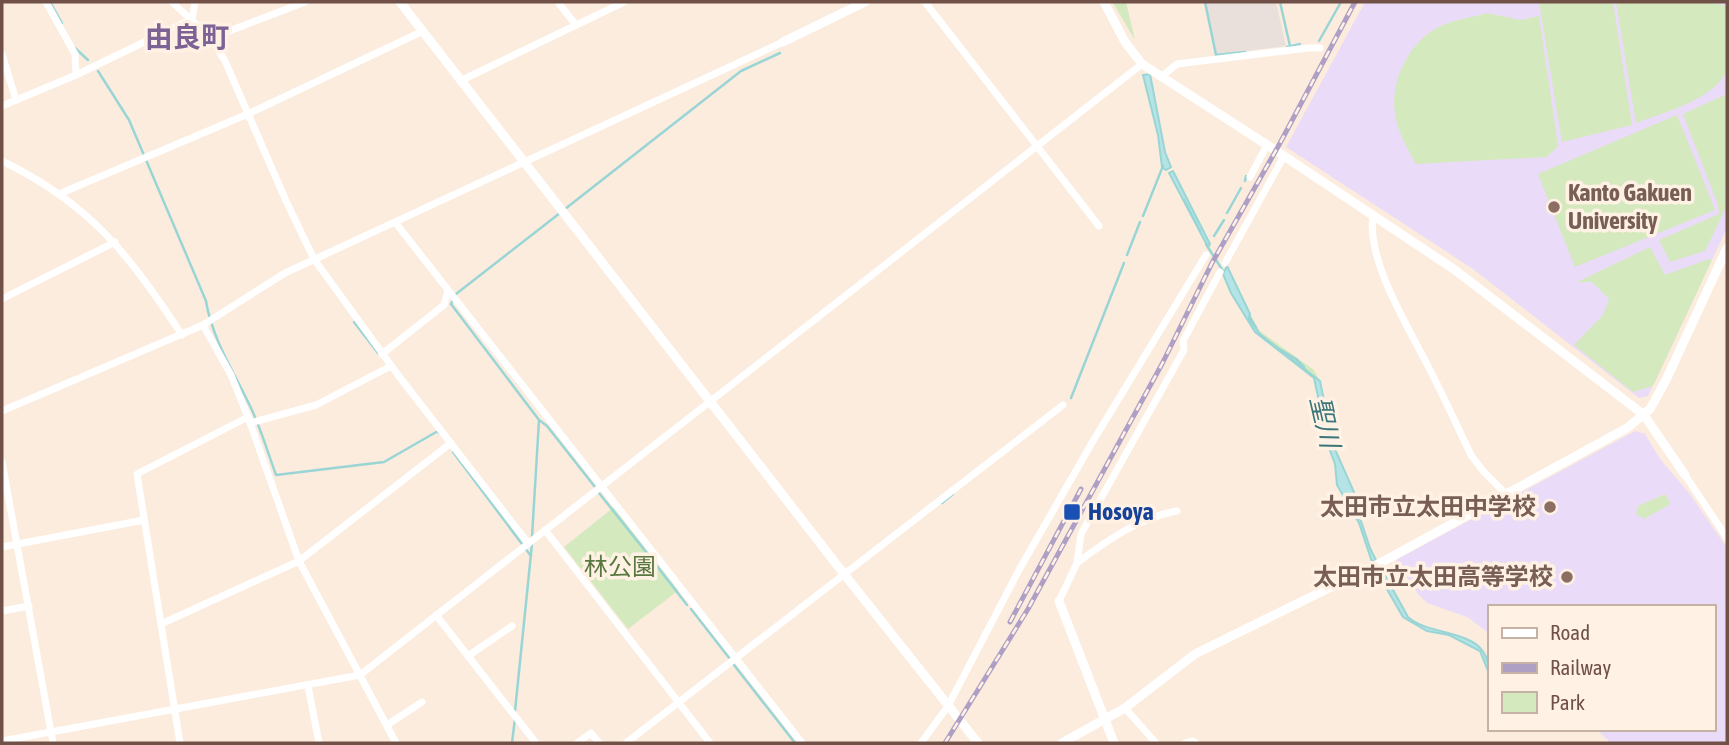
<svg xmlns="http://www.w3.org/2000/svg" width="1729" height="745" font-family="'Asap Condensed','Noto Sans JP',sans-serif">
	<rect width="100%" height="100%" fill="#fcecde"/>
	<path fill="#eae0db" d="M1205 2H1276L1286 46 1216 55Z"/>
	<g fill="#eadcf8">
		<path d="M1365 2H1727V228L1648 396 1639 398 1473 269 1286 147Z"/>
		<path d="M1635 431 1645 434 1660 459 1690 494 1727 548V743H1611L1596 729H1713V607H1489V636L1485 630 1467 617 1427 603 1418 594 1396 560Z"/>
	</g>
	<g fill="#d5e9be">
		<path d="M1116 2H1126L1135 40 1113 3Z"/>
		<path d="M1539 2H1613L1632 125 1562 142Z"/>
		<path d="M1616 2H1709L1727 6C1727 25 1729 48 1727 67 1722 97 1660 114 1636 123Z"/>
		<path d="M1487 13 1520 20 1539 16 1558 146 1547 157 1416 164C1407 148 1398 132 1395 114 1390 82 1408 45 1435 29 1449 20 1471 18 1487 13Z"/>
		<path d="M1727 94V205L1705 251 1670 262 1659 240 1719 214 1718 205 1683 114Z"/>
		<path d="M1677 115 1715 210 1575 267 1538 174Z"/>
		<path d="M1650 247 1665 275 1709 259 1712 260 1653 386 1633 392 1574 345 1603 315 1609 299 1592 282H1577Z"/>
		<path d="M1250 314 1260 331 1314 370 1320 381 1260 334 1249 319Z"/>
		<path d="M1665 494 1669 501V505L1644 519 1636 514 1638 506Z"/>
		<path d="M614 507 679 590 628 629 564 547Z"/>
	</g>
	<g fill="#b4e4e5" stroke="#9ad5d6" stroke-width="2">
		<path d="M1150 74 1165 152 1171 167 1166 170 1162 167 1158 135 1143 75Z"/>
		<path d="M1173 171 1210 244 1208 247 1169 173Z"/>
		<path d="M1227 266 1250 314 1249 319 1260 334 1320 381 1334 447 1357 499 1356 506 1370 548 1376 560 1372 562 1359 523 1337 485 1335 464 1329 448 1314 378 1255 332 1231 293 1223 274Z"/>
		<path d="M1382 570 1408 617C1432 639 1489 626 1489 673L1480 651 1449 635 1427 631 1403 617 1377 572Z"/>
	</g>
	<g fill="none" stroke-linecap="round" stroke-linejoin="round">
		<g stroke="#9ad5d6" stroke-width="2.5">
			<path d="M50 2 62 23"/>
			<path d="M1205 2 1216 55 1245 52"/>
			<path d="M1280 2 1290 46"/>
			<path d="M1319 41 1341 2"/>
			<path d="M1287 47 1300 44"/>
			<path d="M75 48 88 60"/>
			<path d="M98 71 129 120 206 301C212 339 235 374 251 408 261 429 268 453 276 475L384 462 438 431 439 433"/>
			<path d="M1245 181 1246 176"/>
			<path d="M1184 200 1200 231"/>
			<path d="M565 209 741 71 780 53"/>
			<path d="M1227 213 1241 188"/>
			<path d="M1143 216 1163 166"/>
			<path d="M1214 236 1224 220"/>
			<path d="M1206 244 1223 271"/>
			<path d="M1127 255 1140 222"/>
			<path d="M1249 316 1256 328"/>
			<path d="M354 322 378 353"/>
			<path d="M1276 347 1296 359 1304 367"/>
			<path d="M1071 398 1124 263"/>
			<path d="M539 420 547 426 595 487"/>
			<path d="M453 452 531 556"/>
			<path d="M599 493 650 557"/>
			<path d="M942 503 953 494"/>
			<path d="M532 537 539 420 451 304 456 294 560 213"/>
			<path d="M653 561 687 605"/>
			<path d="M691 609 730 659"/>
			<path d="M734 665 795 743"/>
			<path d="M515 711 532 544"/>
			<path d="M512 743 515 718"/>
		</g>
		<g stroke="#fff" stroke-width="7">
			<path d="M46 2 75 54 76 75"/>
			<path d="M172 2 211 38 225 61 287 203 314 259 398 375 528 543"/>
			<path d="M558 2 575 24"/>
			<path d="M925 2 1099 226"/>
			<path d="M192 19 195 2"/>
			<path d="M211 38 305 2"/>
			<path d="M2 54 16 100"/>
			<path d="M1161 77 1177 64 1308 48H1320"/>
			<path d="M460 81 624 2"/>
			<path d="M2 106 76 75 192 19"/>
			<path d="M2 161C91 204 129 255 182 335"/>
			<path d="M1250 177 1267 145"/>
			<path d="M59 194 248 114 421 32"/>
			<path d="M1373 215C1366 261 1409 328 1429 368 1444 397 1457 426 1471 455L1483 471 1507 495"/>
			<path d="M395 222 802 743"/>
			<path d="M1225 263 1284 156"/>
			<path d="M2 299 115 242"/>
			<path d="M203 325 231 375 248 417 299 561 396 743"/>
			<path d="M382 354 444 305 448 291"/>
			<path d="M2 411 203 325 285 273 783 42"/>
			<path d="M250 423 316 405 391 366"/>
			<path d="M2 462 53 743"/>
			<path d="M1685 475 1727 538"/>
			<path d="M545 530 710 743"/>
			<path d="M2 547 144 520"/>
			<path d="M1077 563C1106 541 1140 517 1177 511"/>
			<path d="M1059 601 1077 563 1081 534 1184 350 1183 341 1220 272"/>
			<path d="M2 611 29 606"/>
			<path d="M436 615 536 743"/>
			<path d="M161 624 299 561 451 443"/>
			<path d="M468 656 512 626"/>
			<path d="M308 686 319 743"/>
			<path d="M1125 708 1156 743"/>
			<path d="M387 725 422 702"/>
			<path d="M2 741 360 675 1142 64"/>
			<path d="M180 743 137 474 248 417"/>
			<path d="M577 743 591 733 599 743"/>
			<path d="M626 743 1063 405"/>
			<path d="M921 743 948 706 1019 570 1093 441 1206 255"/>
			<path d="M1185 743 1192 741 1196 743"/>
		</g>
		<g stroke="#fff" stroke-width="9">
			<path d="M400 2 844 574 978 743"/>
			<path d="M1104 2 1125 42 1142 64 1284 156 1455 270 1644 415 1685 475"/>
			<path d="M783 42 865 2"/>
			<path d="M1059 601 1114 743"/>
			<path d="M1062 743 1125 708 1195 654 1384 561 1627 428 1650 409 1666 380 1727 248"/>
		</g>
		<g stroke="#ae9fc4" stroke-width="5">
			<g id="rail">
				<path d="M1010 622 1081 489"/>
				<path d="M945 743 1028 609 1162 364 1212 263 1279 145 1355 2"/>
			</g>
		</g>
		<use href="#rail" stroke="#fff1e4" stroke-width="2.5" stroke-dasharray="8" stroke-linecap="butt"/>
	</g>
	<g fill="#8d6e63" stroke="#fff1e4" stroke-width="2.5">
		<circle cx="1554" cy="207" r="7"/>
		<circle cx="1550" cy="507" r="7"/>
		<circle cx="1567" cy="577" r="7"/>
	</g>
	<rect fill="#1a4fb4" stroke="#fff1e4" stroke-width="2.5" x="1063" y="503" width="18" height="18" rx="3.5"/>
	<g text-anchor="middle" stroke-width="7" stroke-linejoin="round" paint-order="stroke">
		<g font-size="24" font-weight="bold" fill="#785e54" stroke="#fff1e4" text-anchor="end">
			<text x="1568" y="201" text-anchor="start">Kanto Gakuen<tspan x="1568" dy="28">University</tspan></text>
			<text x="1536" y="515">太田市立太田中学校</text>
			<text x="1553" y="585">太田市立太田高等学校</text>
		</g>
		<g font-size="24" font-weight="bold" fill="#164399" stroke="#fff1e4" text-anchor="start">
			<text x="1088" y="520">Hosoya</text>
		</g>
		<g font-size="24" fill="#57783f" stroke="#fff1e4">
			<text x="620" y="575">林公園</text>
		</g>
		<g font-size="26" font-style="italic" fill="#3b7678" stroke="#fff1e4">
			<text transform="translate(1325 422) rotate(77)" y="9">聖川</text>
		</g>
		<g font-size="28" font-weight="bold" fill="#7d6295" stroke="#fff1e4">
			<text x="187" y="47">由良町</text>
		</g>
	</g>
	<rect width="1729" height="745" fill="none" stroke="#715047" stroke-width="7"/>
	<rect x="1488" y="605" width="228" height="126" fill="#fff1e4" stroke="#c6b1a5" stroke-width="2"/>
	<rect x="1502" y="628" width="35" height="10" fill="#ffffff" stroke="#c6b1a5" stroke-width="2"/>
	<text x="1550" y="640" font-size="21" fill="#715047">Road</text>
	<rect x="1502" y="663" width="35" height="10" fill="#ae9fc4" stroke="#c6b1a5" stroke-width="2"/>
	<text x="1550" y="675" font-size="21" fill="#715047">Railway</text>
	<rect x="1502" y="692" width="35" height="21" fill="#d5e9be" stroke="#c6b1a5" stroke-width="2"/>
	<text x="1550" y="710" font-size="21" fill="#715047">Park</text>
</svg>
